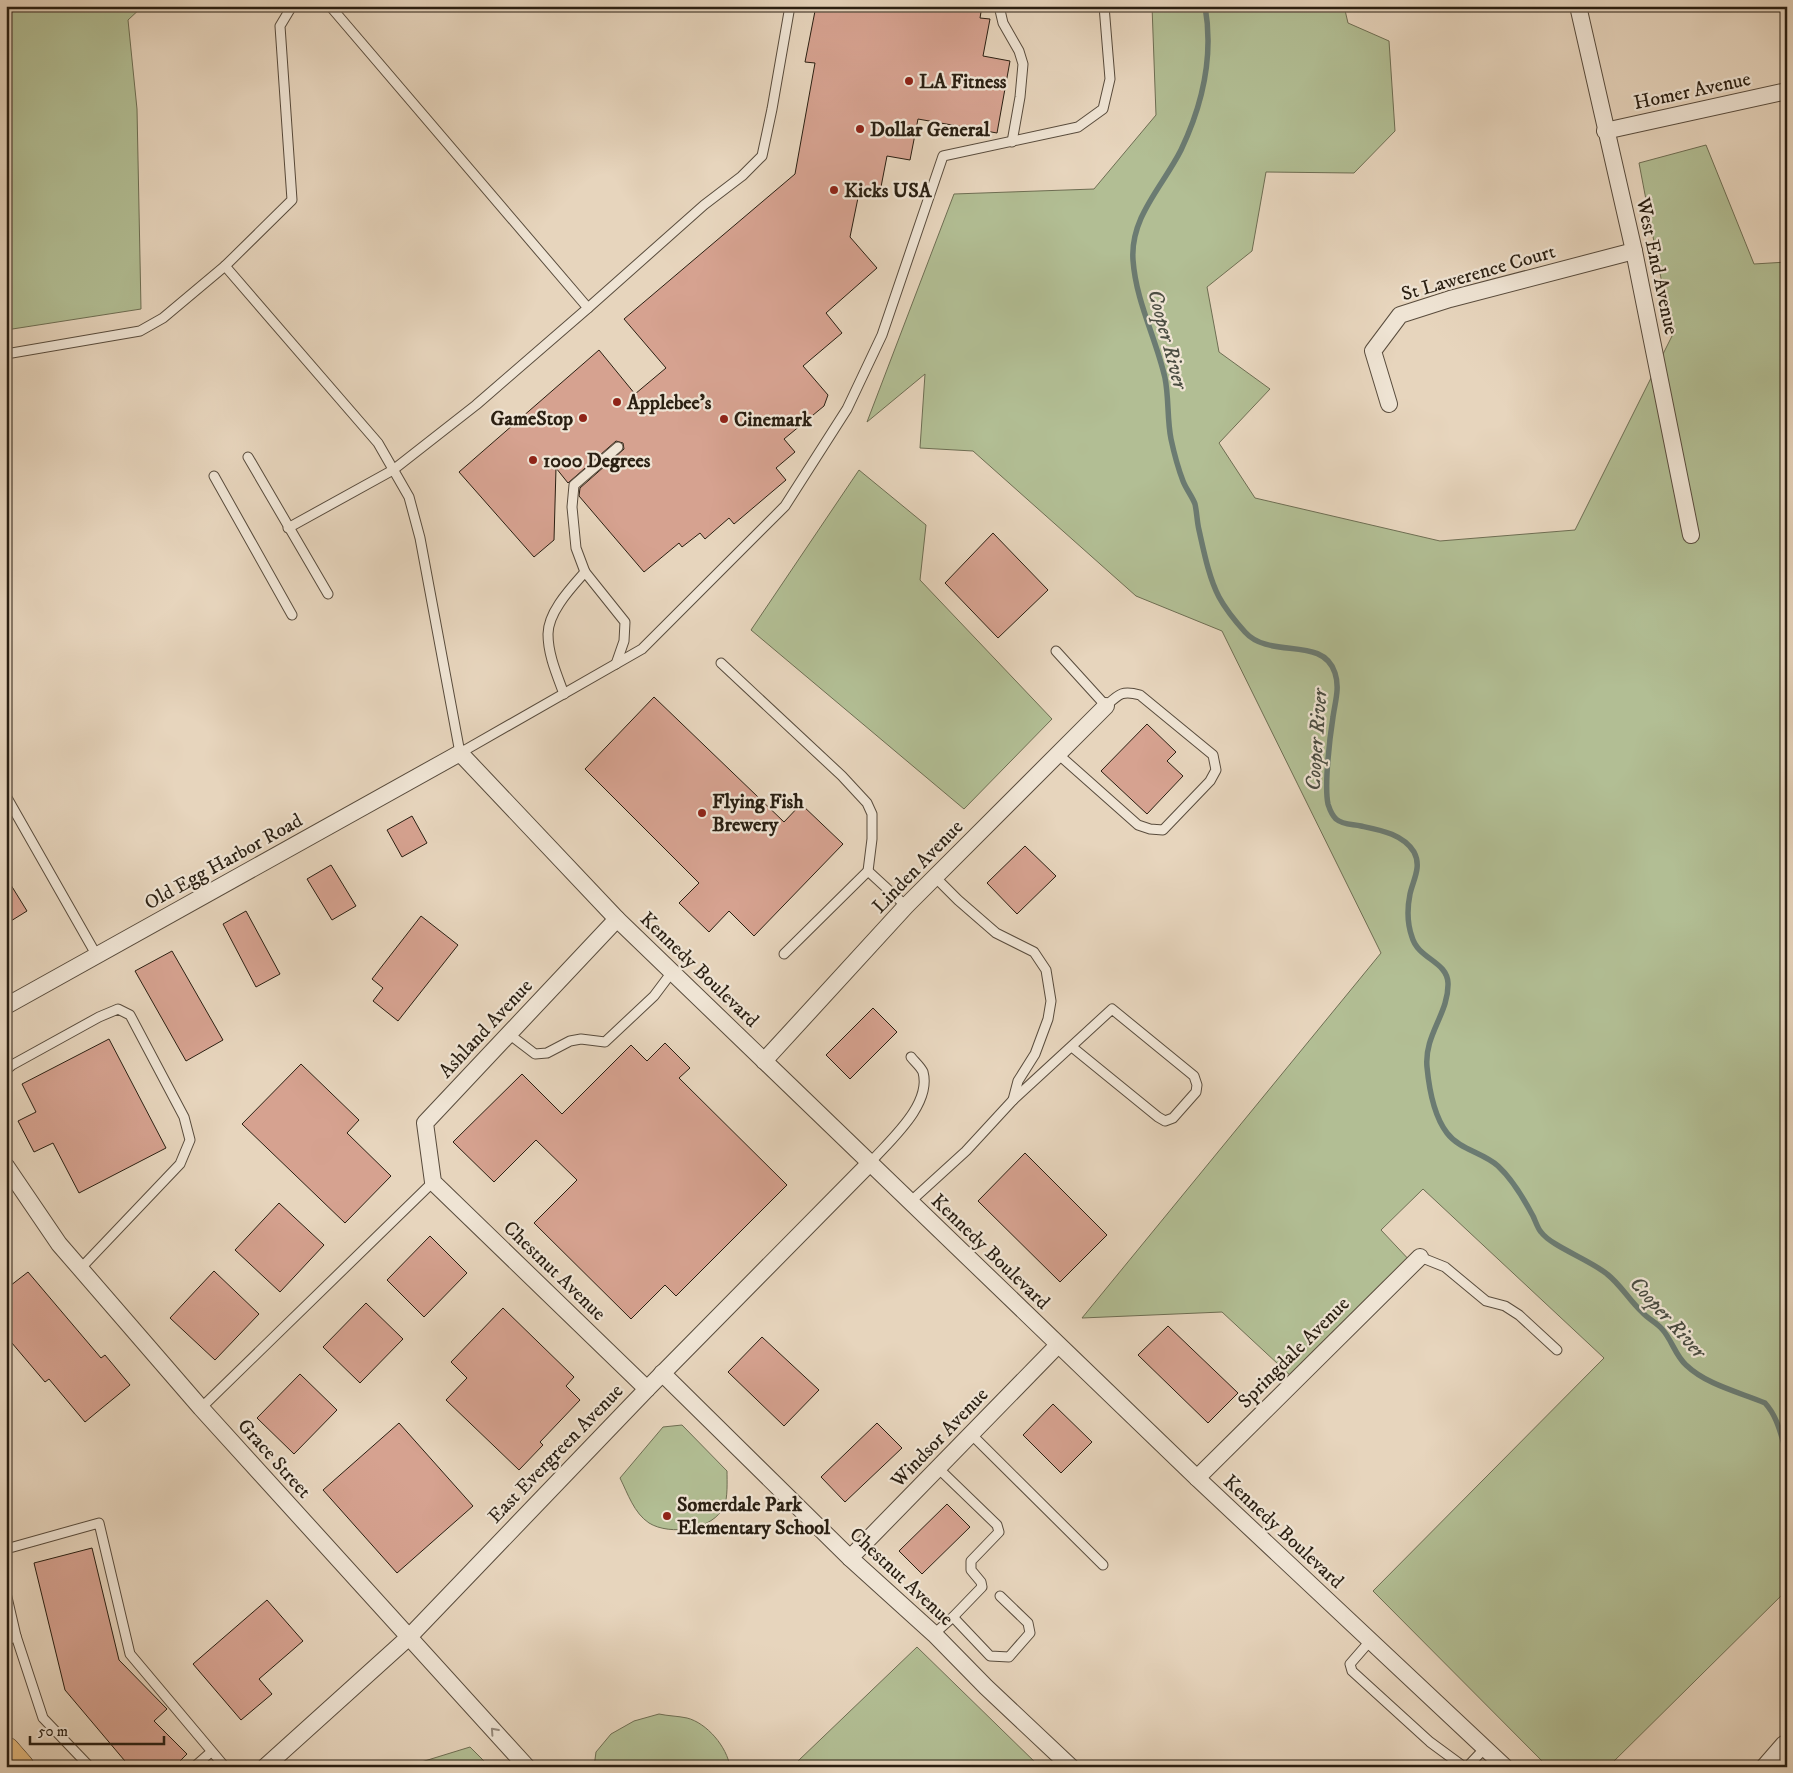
<svg xmlns="http://www.w3.org/2000/svg" width="1793" height="1773" font-family="'IM FELL DW Pica',serif">
	<rect width="100%" height="100%" fill="#e7d5bd"/>
	<filter id="stains"><feTurbulence type="fractalNoise" baseFrequency=".004" numOctaves="4"/><feColorMatrix values="0 0 0 0 .2 0 0 0 0 .09 0 0 0 0 .02 0 0 0 .5 -.17"/></filter>
	<radialGradient id="worn" r=".72"><stop offset=".6" stop-color="#630" stop-opacity="0"/><stop offset="1" stop-color="#630" stop-opacity=".3"/></radialGradient>
	<g fill="#b2be94" stroke="#6e6e53">
		<path d="M6 6H143L128 20 137 109 141 309 6 330Z"/>
		<path d="M1152 6H1344L1348 23 1389 41 1395 131 1354 173 1266 172 1252 251 1207 287 1219 352 1270 389 1219 443 1255 498 1440 541 1575 530 1672 336 1639 163 1706 145 1754 264 1787 262V1590L1608 1767H1548L1373 1591 1604 1358 1423 1189 1381 1230 1413 1264 1293 1378 1222 1312 1082 1318 1381 953 1222 631 1136 596 973 451 920 448 925 374 867 422 954 194 1094 189 1156 115Z"/>
		<path d="M859 470 926 525 920 580 1052 719 964 809 751 630Z"/>
		<path d="M682 1425 727 1471C727 1480 728 1499 724 1506 714 1530 670 1536 649 1523 634 1513 628 1494 620 1478L663 1427Z"/>
		<path d="M917 1647 1040 1767H792L798 1761Z"/>
		<path d="M659 1714C668 1716 678 1716 687 1718 707 1723 727 1747 730 1767H594L596 1752 611 1734 634 1721Z"/>
		<path d="M470 1747 490 1767H405Z"/>
	</g>
	<g fill="none" stroke-linecap="round" stroke-linejoin="round">
		<path stroke="#6b7b72" stroke-width="5.5" d="M1205 6C1214 57 1203 104 1181 150 1163 186 1130 217 1133 260 1136 302 1156 338 1165 378 1169 398 1167 419 1171 439 1174 453 1178 468 1183 481 1186 489 1192 496 1195 504 1197 513 1197 522 1199 530 1204 552 1209 578 1219 597 1226 610 1236 622 1245 632 1270 660 1323 635 1335 673 1340 688 1335 702 1333 717 1330 736 1324 785 1328 804 1330 810 1331 814 1336 819 1343 825 1352 824 1361 826 1380 830 1403 834 1414 852 1422 867 1413 880 1410 894 1407 909 1407 923 1412 937 1418 959 1447 961 1448 983 1449 1013 1424 1035 1427 1067 1429 1088 1434 1116 1447 1133 1460 1150 1482 1152 1498 1166 1512 1179 1524 1199 1533 1216 1535 1220 1538 1229 1541 1232 1551 1246 1590 1260 1607 1274 1621 1285 1629 1300 1642 1312 1648 1319 1656 1322 1662 1329 1672 1340 1675 1355 1686 1365 1707 1385 1739 1392 1765 1403 1778 1417 1781 1436 1787 1454"/>
	</g>
	<g fill="#d6a290" stroke="#2a1f12">
		<path d="M816 6H982L980 18 990 19 983 56 1010 61 997 133 918 119 910 160 887 156 880 192 860 188 850 237 877 268 826 313 842 333 803 366 828 395 824 406 784 439 795 452 776 468 786 480 734 524 729 518 705 539 700 533 682 547 679 543 644 572 579 496 580 488 624 449 623 443 616 441 568 483 556 468 554 540 534 557 459 472 599 350 635 394 666 368 624 319 795 174 815 63 805 62Z"/>
		<path d="M993 533 1048 590 998 638 945 583Z"/>
		<path d="M654 697 784 822 801 804 843 844 754 936 729 911 709 932 679 903 699 883 585 769Z"/>
		<path d="M1147 724 1176 752 1167 761 1183 776 1147 814 1101 771Z"/>
		<path d="M412 816 427 843 402 857 387 830Z"/>
		<path d="M1025 846 1056 876 1017 914 987 883Z"/>
		<path d="M331 865 356 906 332 920 307 879Z"/>
		<path d="M6 877 27 911 6 924Z"/>
		<path d="M246 911 280 974 256 987 223 924Z"/>
		<path d="M421 916 458 945 398 1021 373 1001 383 988 372 979Z"/>
		<path d="M172 951 223 1040 186 1061 135 971Z"/>
		<path d="M873 1008 897 1032 850 1079 826 1055Z"/>
		<path d="M109 1039 166 1148 79 1193 53 1143 34 1152 18 1121 36 1112 22 1084Z"/>
		<path d="M665 1043 690 1068 679 1078 787 1185 676 1296 665 1285 631 1319 534 1223 577 1180 536 1140 494 1182 453 1142 522 1074 562 1114 631 1045 647 1061Z"/>
		<path d="M301 1064 359 1120 347 1133 391 1176 345 1223 242 1124Z"/>
		<path d="M1025 1153 1107 1235 1060 1282 978 1201Z"/>
		<path d="M279 1203 324 1245 280 1292 235 1250Z"/>
		<path d="M430 1236 467 1273 424 1317 387 1280Z"/>
		<path d="M214 1271 259 1314 215 1360 170 1318Z"/>
		<path d="M28 1272 101 1358 105 1355 130 1385 85 1422 49 1379 45 1382 6 1336V1289Z"/>
		<path d="M366 1303 403 1339 360 1383 323 1347Z"/>
		<path d="M503 1308 574 1377 566 1386 580 1400 540 1442 543 1445 519 1470 446 1400 467 1378 451 1362Z"/>
		<path d="M1168 1326 1238 1393 1208 1423 1138 1355Z"/>
		<path d="M762 1337 819 1390 784 1426 728 1372Z"/>
		<path d="M300 1374 337 1410 294 1454 257 1418Z"/>
		<path d="M1053 1404 1092 1442 1061 1473 1023 1435Z"/>
		<path d="M399 1423 473 1506 397 1573 323 1490Z"/>
		<path d="M877 1423 902 1448 845 1502 821 1477Z"/>
		<path d="M947 1504 970 1527 922 1574 899 1551Z"/>
		<path d="M92 1548 119 1660 167 1709 154 1721 187 1754 174 1767H130L65 1690 34 1563Z"/>
		<path d="M267 1600 303 1641 259 1679 272 1694 241 1720 193 1664Z"/>
	</g>
	<g fill="none" stroke-linecap="round" stroke-linejoin="round">
		<g stroke="#594c3d" stroke-width="11">
			<g id="service">
				<path d="M330 6 588 308"/>
				<path d="M999 6 1003 23 1019 51 1023 64 1020 97 1012 142"/>
				<path d="M225 266 378 443 409 497 420 538 460 753 642 649 785 506 847 409 882 335 943 156 1078 127 1103 109 1110 79 1104 6"/>
				<path d="M6 354 140 331 163 318 225 266 292 200 280 26 292 6"/>
				<path d="M248 457 328 594"/>
				<path d="M214 476 292 615"/>
				<path d="M288 528 393 470 476 405 588 308 704 205 742 176 762 156 772 109 790 6"/>
				<path d="M585 572 576 548 572 507 574 485 618 447"/>
				<path d="M1056 651 1106 706C1119 694 1122 690 1140 695L1213 755 1216 770 1210 781 1163 830 1150 829 1138 825 1058 754"/>
				<path d="M721 663 842 776 867 803 872 814V839L868 871"/>
				<path d="M564 694C557 675 548 655 548 634 548 612 571 588 585 572L625 622 624 641 616 664"/>
				<path d="M6 796 97 956"/>
				<path d="M935 877 958 900 996 933 1034 952 1046 970 1051 1001 1048 1019 1035 1054 1018 1081 1013 1100"/>
				<path d="M784 954 868 871 906 906"/>
				<path d="M509 1034 535 1054 547 1053 570 1041 581 1039 605 1042 654 996 672 972"/>
				<path d="M6 1070 12 1065 99 1017 118 1009 130 1015 184 1117 190 1140 180 1164 80 1269"/>
				<path d="M870 1163C889 1141 932 1105 923 1072 921 1067 914 1061 911 1057"/>
				<path d="M910 1202 966 1151 1013 1100 1112 1009 1194 1076 1197 1085 1196 1092 1173 1118 1165 1121 1158 1117 1072 1047"/>
				<path d="M1420 1257 1445 1267 1486 1301 1505 1306 1519 1315 1557 1350"/>
				<path d="M201 1408 433 1182"/>
				<path d="M971 1434 1103 1565"/>
				<path d="M938 1468 997 1525 999 1532 971 1561V1570L981 1582 982 1587 953 1617"/>
				<path d="M6 1549 99 1523 130 1654 225 1767"/>
				<path d="M6 1593 16 1636 6 1641"/>
				<path d="M934 1634 953 1617 990 1656 1009 1657 1030 1633 1028 1623 1000 1596"/>
				<path d="M16 1636 43 1718 90 1767"/>
				<path d="M1370 1641 1350 1664 1352 1671 1430 1742 1464 1767"/>
				<path d="M194 1767 211 1752"/>
				<path d="M1467 1767 1485 1748"/>
			</g>
		</g>
		<g stroke="#594c3d" stroke-width="18">
			<g id="minor">
				<path d="M1578 6 1634 251 1691 535"/>
				<path d="M1605 131 1787 91"/>
				<path d="M1389 404 1373 351 1400 315 1450 299 1634 251"/>
				<path d="M617 919 425 1123 433 1182 647 1389"/>
				<path d="M6 1006 460 753 617 919 1197 1478 1505 1767"/>
				<path d="M764 1061 906 906 1106 706"/>
				<path d="M6 1166 59 1244 201 1408 527 1767"/>
				<path d="M662 1373 850 1558 934 1634 986 1687 1071 1767"/>
				<path d="M1197 1478 1420 1257"/>
				<path d="M850 1558 1058 1345"/>
				<path d="M265 1767 409 1637 647 1389 870 1163"/>
				<path d="M1764 1767 1784 1744"/>
			</g>
		</g>
		<g stroke="#2a1f12" stroke-width="29">
			<path id="trunk" d="M6 1751 20 1767"/>
		</g>
		<use href="#service" stroke="#efe4d4" stroke-width="9"/>
		<use href="#minor" stroke="#efe4d4" stroke-width="16"/>
		<use href="#trunk" stroke="#e4ba7e" stroke-width="28"/>
	</g>
	<defs><path id="oneway-chevron" d="M-2-3.5L2.5 0L-2 3.5" fill="none" stroke-width="1.6" stroke-linecap="round" stroke-linejoin="round" transform="scale(1.25)"/></defs>
	<use stroke="#968b7d" href="#oneway-chevron" transform="translate(494 1731) rotate(-132)"/>
	<g fill="#8f2418" stroke="#efe4d4" stroke-width="2">
		<circle cx="909" cy="81" r="5"/>
		<circle cx="860" cy="129" r="5"/>
		<circle cx="834" cy="190" r="5"/>
		<circle cx="617" cy="402" r="5"/>
		<circle cx="583" cy="418" r="5"/>
		<circle cx="724" cy="419" r="5"/>
		<circle cx="533" cy="460" r="5"/>
		<circle cx="702" cy="813" r="5"/>
		<circle cx="667" cy="1516" r="5"/>
	</g>
	<g text-anchor="middle" stroke-width="4.5" stroke-linejoin="round" paint-order="stroke">
		<g font-size="20" font-weight="bold" fill="#2a1f12" stroke="#efe4d4" text-anchor="start">
			<text x="919" y="88">LA Fitness</text>
			<text x="870" y="136">Dollar General</text>
			<text x="844" y="197">Kicks USA</text>
			<text x="627" y="409">Applebee's</text>
			<text x="573" y="425" text-anchor="end">GameStop</text>
			<text x="734" y="426">Cinemark</text>
			<text x="543" y="467">1000 Degrees</text>
			<text x="712" y="808">Flying Fish<tspan x="712" dy="23">Brewery</tspan></text>
			<text x="677" y="1511">Somerdale Park<tspan x="677" dy="23">Elementary School</tspan></text>
		</g>
		<g font-size="20" fill="#2a1f12" stroke="#efe4d4">
			<text transform="translate(1692 90) rotate(-12)" y="7">Homer Avenue</text>
			<text transform="translate(1658 266) rotate(78)" y="7">West End Avenue</text>
			<text transform="translate(1478 272) rotate(-16)" y="7">St Lawerence Court</text>
			<text transform="translate(223 861) rotate(-29)" y="7">Old Egg Harbor Road</text>
			<text transform="translate(917 866) rotate(-46)" y="7">Linden Avenue</text>
			<text transform="translate(700 969) rotate(44)" y="7">Kennedy Boulevard</text>
			<text transform="translate(485 1028) rotate(-47)" y="7">Ashland Avenue</text>
			<text transform="translate(991 1251) rotate(44)" y="7">Kennedy Boulevard</text>
			<text transform="translate(555 1270) rotate(44)" y="7">Chestnut Avenue</text>
			<text transform="translate(1293 1352) rotate(-45)" y="7">Springdale Avenue</text>
			<text transform="translate(939 1437) rotate(-46)" y="7">Windsor Avenue</text>
			<text transform="translate(555 1453) rotate(-46)" y="7">East Evergreen Avenue</text>
			<text transform="translate(275 1458) rotate(48)" y="7">Grace Street</text>
			<text transform="translate(1284 1531) rotate(43)" y="7">Kennedy Boulevard</text>
			<text transform="translate(902 1576) rotate(43)" y="7">Chestnut Avenue</text>
		</g>
		<g font-size="21" font-style="italic" fill="#4b4d42" stroke="#efe4d4">
			<text transform="translate(1168 339) rotate(75)" y="7">Cooper River</text>
			<text transform="translate(1316 740) rotate(-86)" y="7">Cooper River</text>
			<text transform="translate(1668 1317) rotate(48)" y="7">Cooper River</text>
		</g>
	</g>
	<rect width="1793" height="1773" fill="none" stroke="#e7d5bd" stroke-width="25"/>
	<rect x="8" y="8" width="1778" height="1758" fill="none" stroke="#2a1f12" stroke-width="2.5"/>
	<rect x="12" y="12" width="1768" height="1748" fill="none" stroke="#2a1f12"/>
	<path d="M30 1736v8h134v-8" fill="none" stroke="#2a1f12" stroke-width="2.5"/>
	<text x="38" y="1736" font-size="15" fill="#2a1f12" stroke="#efe4d4" stroke-width="4" paint-order="stroke">50 m</text>
	<rect width="100%" height="100%" filter="url(#stains)"/>
	<rect width="100%" height="100%" fill="url(#worn)"/>
</svg>
